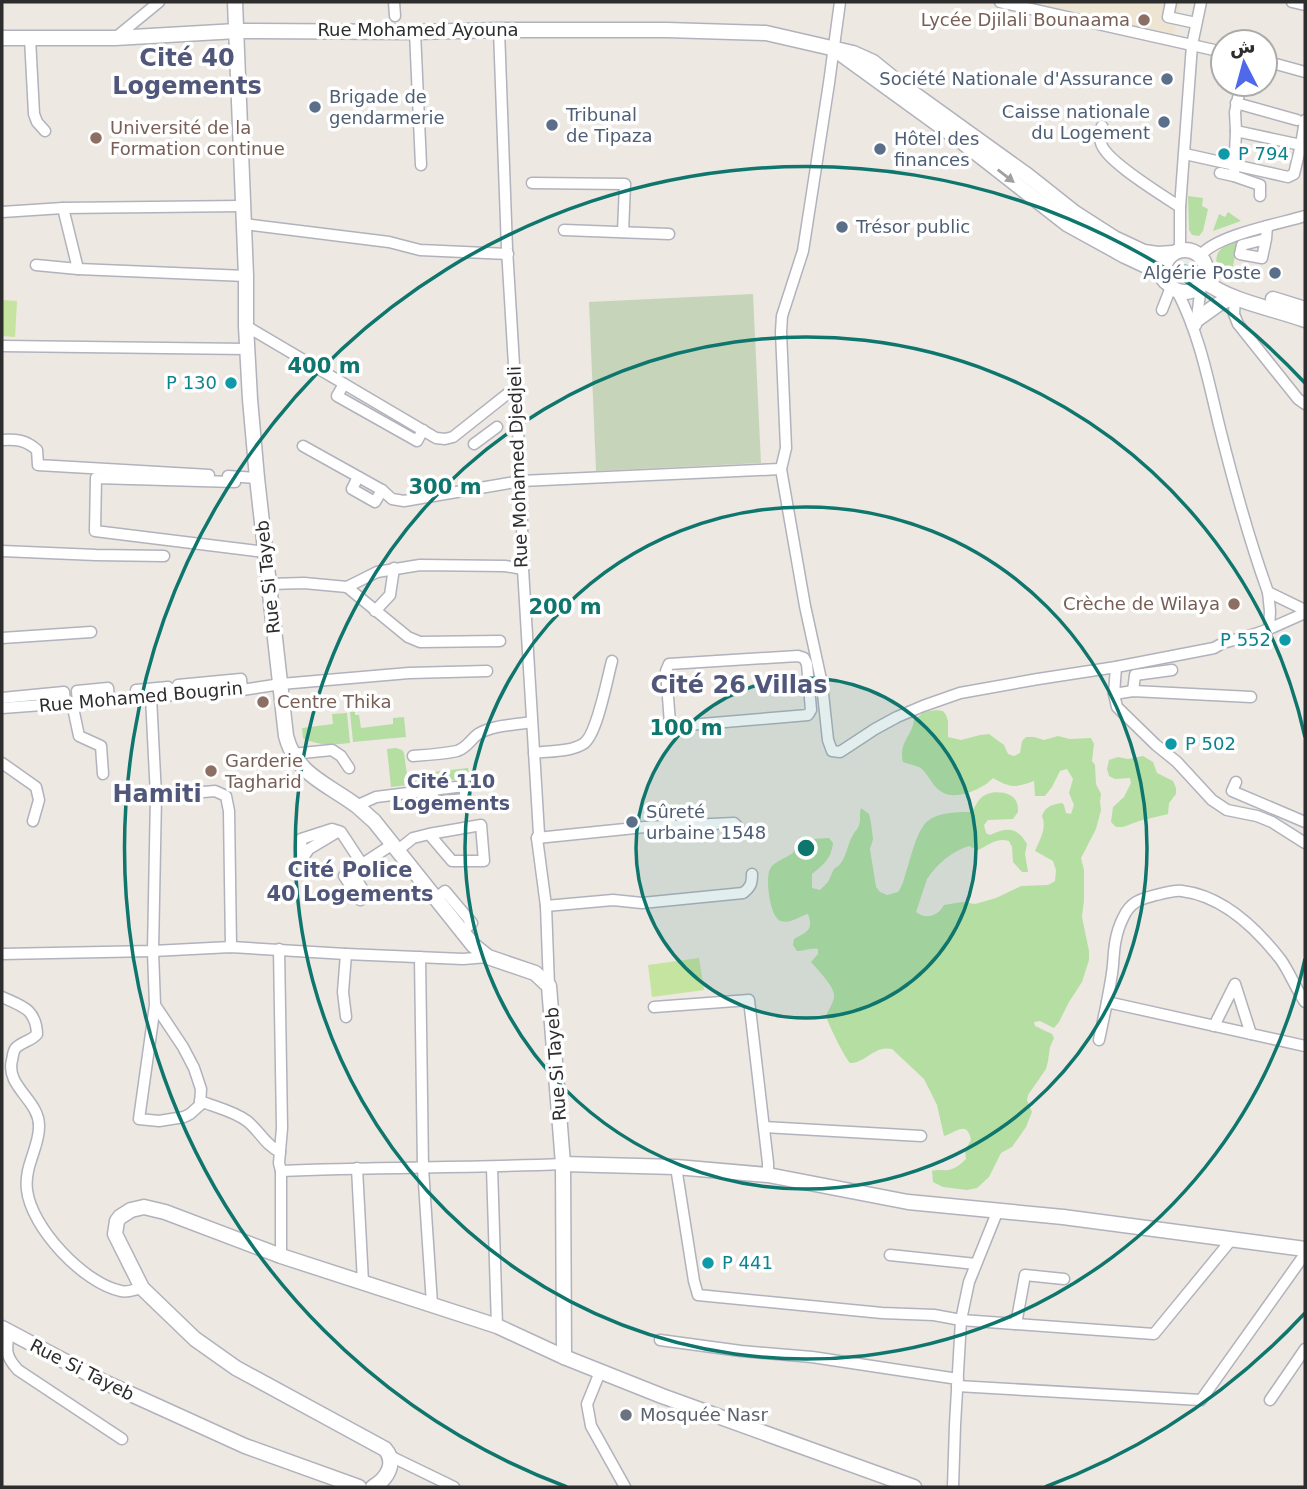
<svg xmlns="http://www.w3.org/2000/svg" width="1307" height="1489" font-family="'DejaVu Sans','Noto Sans Arabic',sans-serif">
	<rect width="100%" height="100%" fill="#ede8e1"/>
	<path fill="#ede5d2" d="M1048 2H1181L1174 34 1047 6Z"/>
	<g fill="#b5dea3">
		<path d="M1188 196 1203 198 1202 206 1208 209 1203 231 1199 236 1192 235 1189 230Z"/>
		<path d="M1228 212 1241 221 1213 231 1219 214 1225 217Z"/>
		<path d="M1238 241 1231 276C1219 272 1210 259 1222 248 1226 244 1233 243 1238 241Z"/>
		<path d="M936 710 943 711 946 715 948 721V737L961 740 980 735 989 734 1004 745 1008 754 1014 756 1020 753 1022 741 1026 737H1034L1044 740 1058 736 1070 739 1091 738 1094 744 1092 761 1095 765 1096 784 1101 794 1100 802 1101 810 1096 829 1081 858 1084 870V900L1082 917 1089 951V960L1082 982 1069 1002 1059 1022 1054 1028 1040 1021 1034 1022 1035 1026 1052 1034 1054 1038 1050 1047 1048 1061 1046 1069 1028 1095 1027 1100 1032 1112 1026 1127 1012 1147 1001 1153 989 1177 977 1188 967 1190 943 1187 933 1182 932 1171C938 1169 942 1171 948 1170 955 1169 961 1164 966 1159L965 1150 971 1140C967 1120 957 1132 944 1136L937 1105 924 1079 892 1049C874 1045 866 1063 850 1063 845 1058 828 1024 826 1016 828 1010 835 1001 834 995 834 986 817 969 811 962L818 954V949C812 947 804 951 797 951L793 945 794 939C807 932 814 930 808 914 799 916 791 924 781 921 770 919 765 878 770 869 773 862 786 858 793 853L796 843 800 837 806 836 813 839 829 838 833 843C831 859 824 864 812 874V888L820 890 828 882 834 869C847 862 846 846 853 835 856 829 857 831 859 825 861 819 859 814 861 808L869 814 871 823 873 839 870 849 876 887 880 892 887 895 898 892C903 885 904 879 906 872 911 857 915 837 924 825 933 812 957 812 971 812 975 808 977 801 981 798 989 790 1010 790 1016 801 1018 804 1018 809 1018 812L1013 819 988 820 984 825 986 833 990 835C1008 827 1017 827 1027 844L1025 854 1028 872H1022L1013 862 1012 847 1009 841C997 837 989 845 978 850L969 846C952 851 937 864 927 879L916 912C926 920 938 916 944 905L962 902 975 904 996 898 1021 886 1048 885 1055 881 1056 870 1053 861 1035 851C1040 839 1047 829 1042 816 1045 807 1052 804 1062 803L1064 805 1066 813 1071 814 1074 805 1069 793 1073 779 1067 769 1060 771 1052 787 1045 796H1035L1034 781C1014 788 1011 788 993 778 983 789 956 801 942 792 932 787 928 772 919 767 914 765 908 764 903 762 898 742 912 737 914 720L924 712Z"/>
		<path d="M350 712H355V715H359L361 728 393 724V718L404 717 406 737 353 742Z"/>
		<path d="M347 713 350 743C333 745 318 746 303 738L302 728 333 724 332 714Z"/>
		<path d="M396 748 402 750 404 753 407 775 468 768 470 778 391 787 387 749Z"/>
		<path d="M1143 756 1153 762 1157 773 1173 781 1176 788V794L1169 803 1168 814 1139 821 1123 827H1116L1111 822 1113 807 1124 797 1131 783 1130 778 1115 779 1109 776 1107 769 1109 760 1118 757 1128 759Z"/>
	</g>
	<path fill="#c6d5ba" d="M753 294 761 463 596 471 589 302Z"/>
	<g fill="#c5e49f">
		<path d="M2 300 17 301 15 337 2 336Z"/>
		<path d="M699 958 704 990 652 997 648 965Z"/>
	</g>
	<circle fill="#7ec7e5" cx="1184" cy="272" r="8"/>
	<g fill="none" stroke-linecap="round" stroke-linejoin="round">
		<g stroke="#b1b2bc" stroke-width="13">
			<g id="street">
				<path d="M394 2 395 16"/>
				<path d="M840 2 829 83 803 251 782 316 781 332 786 448 781 469 805 606 822 684 828 740 832 751 840 752 875 729 897 717 923 706 960 693 1038 679 1116 667 1214 648 1223 643 1255 634 1269 629 1270 611 1268 592"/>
				<path d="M1000 2 1223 52"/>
				<path d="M1171 2 1168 17 1196 23"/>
				<path d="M1292 2 1305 5"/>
				<path d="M499 30 507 249 521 481 523 569 539 834 537 838 546 906 549 986"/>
				<path d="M415 32 421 165"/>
				<path d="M30 38 34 114 37 122 45 131"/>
				<path d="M115 38 159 2"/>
				<path d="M1265 61 1305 72"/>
				<path d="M1241 84 1235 112 1236 131 1234 176 1260 185V196"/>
				<path d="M1236 103 1297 120"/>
				<path d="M1305 120 1301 145 1305 146"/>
				<path d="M1102 126C1102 132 1100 138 1101 143 1105 161 1164 196 1180 207"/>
				<path d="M1185 154 1288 177 1294 174 1301 145 1236 131"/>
				<path d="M1220 173 1234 176"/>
				<path d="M532 183 625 184 623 232"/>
				<path d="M63 208 78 269"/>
				<path d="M2 212 63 208 242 206"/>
				<path d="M244 224 389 242 420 250 508 254"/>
				<path d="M564 230 669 234"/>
				<path d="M1266 239 1242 245 1240 254 1262 258 1266 239 1267 226"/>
				<path d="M1180 250V207L1192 45 1201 2"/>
				<path d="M1200 256C1216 235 1279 224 1305 216"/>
				<path d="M36 265 78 269 246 276"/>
				<path d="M1177 291C1199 333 1208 379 1219 425 1233 481 1248 537 1268 592L1305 610"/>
				<path d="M1235 298 1234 314 1238 324 1298 399 1305 404"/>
				<path d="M1162 310 1171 287"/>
				<path d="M1196 325 1201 286"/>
				<path d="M246 326 436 438 445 439 453 437 516 387"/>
				<path d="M2 346 247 349"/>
				<path d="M344 384 337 396 417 441 423 430"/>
				<path d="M2 440C16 439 26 440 37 450L38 465 209 475"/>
				<path d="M474 444 497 427"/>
				<path d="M303 446 382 490 392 499 404 501 521 481 781 469"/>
				<path d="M228 476 257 478"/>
				<path d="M358 477 352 489 375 502 382 490"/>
				<path d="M235 482 96 478 95 531 265 552"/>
				<path d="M2 551 96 555 164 556"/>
				<path d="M270 584 304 583 347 587 377 572 420 565 505 566 523 569"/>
				<path d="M347 587 408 637 420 642 500 641"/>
				<path d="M375 611 390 595 394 568"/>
				<path d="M1269 629 1305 613"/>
				<path d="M2 638 91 632"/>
				<path d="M798 656 804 658 807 664 811 710 808 715 677 726 670 723 666 671 669 664Z"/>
				<path d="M1116 667 1114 694 1117 707 1156 745 1177 762 1212 800 1227 810 1257 816 1272 822 1305 843"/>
				<path d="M1133 691 1135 675 1172 670"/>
				<path d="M1114 694 1133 691 1251 697"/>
				<path d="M179 695 178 685 241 679 242 690"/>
				<path d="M151 697 156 796 153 951 155 1005 183 1047 194 1068 201 1089 200 1105 190 1114 184 1117 159 1121 139 1119 155 1005"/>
				<path d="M2 698 64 692 65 703"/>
				<path d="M137 698 136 690 168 687 169 695"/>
				<path d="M78 702 77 691 108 688 109 700"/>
				<path d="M72 703 79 736 101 746 103 774"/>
				<path d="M2 708 242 690 281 684 409 673 487 671"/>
				<path d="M534 753C549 751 570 752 583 744 597 736 607 679 612 661"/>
				<path d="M292 754 332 750 341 756 349 768"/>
				<path d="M413 756C427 755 443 754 457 751 467 748 470 740 478 734 493 725 515 725 531 722"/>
				<path d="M2 763 36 787 39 800 33 821"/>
				<path d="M1236 782 1232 791 1305 822"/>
				<path d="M156 796 215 791 226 796 229 811 231 947"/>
				<path d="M356 806 376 797 464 786 466 799 434 802 432 790"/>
				<path d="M339 831 309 849 302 859 301 839 332 829 341 832 362 864"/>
				<path d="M537 838 645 827 734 823 739 828 740 832"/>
				<path d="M398 850 413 838 429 834 452 861H484L481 825 429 834"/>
				<path d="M351 871 367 896 360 900 344 876 393 844"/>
				<path d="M436 898 445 891 472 923 462 931"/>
				<path d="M546 906 613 900 642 903 743 893C751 887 752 883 752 874"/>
				<path d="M279 949 282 1128 279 1163 281 1171V1256"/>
				<path d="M2 954 153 951 231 947 346 954 463 959 488 957"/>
				<path d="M420 957 423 1168 432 1304"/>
				<path d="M2 997C22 1006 36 1009 37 1034 32 1041 20 1042 15 1049 13 1052 13 1056 12 1060 5 1087 40 1100 39 1127 39 1148 24 1166 27 1190 31 1227 84 1284 121 1291 128 1293 135 1289 142 1288"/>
				<path d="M1107 1002C1109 990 1112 977 1113 965 1114 949 1115 934 1123 918 1130 902 1140 899 1156 895 1164 893 1175 890 1182 891 1223 896 1257 929 1281 960 1290 973 1296 989 1305 1002"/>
				<path d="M654 1007 749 1000 768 1163V1175"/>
				<path d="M346 1017 343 992 346 954"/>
				<path d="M1214 1026 1235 984 1251 1034"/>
				<path d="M1099 1040 1107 1002 1305 1046"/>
				<path d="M200 1101C215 1107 234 1111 247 1121 259 1130 265 1145 280 1152"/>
				<path d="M764 1127 921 1136"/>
				<path d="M492 1167 497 1326"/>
				<path d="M676 1167 694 1281 698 1295 882 1313 934 1315 961 1320 1154 1334 1232 1239"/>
				<path d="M357 1168 363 1282"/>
				<path d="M281 1171C375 1167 469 1168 563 1164"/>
				<path d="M890 1255 976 1264"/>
				<path d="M1016 1324 1025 1275 1064 1279"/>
				<path d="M6 1329 9 1332C6 1350 5 1356 18 1370L122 1439"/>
				<path d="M660 1340 741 1351 812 1357 958 1379"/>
				<path d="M600 1372 587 1404 591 1426 625 1487"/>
				<path d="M957 1386 1201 1400 1305 1254"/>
				<path d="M1270 1400 1305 1349"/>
				<path d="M390 1456 454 1487"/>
				<path d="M953 1487 955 1425 961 1320 969 1282 998 1210"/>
			</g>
		</g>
		<g stroke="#b1b2bc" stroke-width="17">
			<g id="secondary">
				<path d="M235 2 246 276V326L250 399 257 478 286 736C296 775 328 784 357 806 363 811 368 816 374 821L473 945 488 957 535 973 549 986 563 1164 564 1357"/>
				<path d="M2 38H115L237 31 415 32 499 30H667L766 33 853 53 873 62 899 83 1027 175 1075 213 1114 238 1144 252 1158 254 1173 253"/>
				<path d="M837 51 957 138 1067 224 1125 256 1157 271 1166 282"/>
				<circle cx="1185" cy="271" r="21"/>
				<path d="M1204 281C1232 302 1272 308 1305 320"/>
				<path d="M1273 299 1305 309"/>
				<path d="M1196 320 1217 305 1233 297"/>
				<path d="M563 1164 676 1167 768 1175 908 1202 1063 1217 1305 1249"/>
				<path d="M2 1328 102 1381 245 1446 359 1487"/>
				<path d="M373 1487C387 1479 397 1463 385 1449L236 1368 195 1339 142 1288 115 1234 117 1221 120 1217 131 1210 144 1207 165 1212 281 1256 497 1326 564 1357 662 1396 914 1487"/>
			</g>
		</g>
		<use href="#street" stroke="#fff" stroke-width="10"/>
		<use href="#secondary" stroke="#fff" stroke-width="14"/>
	</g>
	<defs><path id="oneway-solid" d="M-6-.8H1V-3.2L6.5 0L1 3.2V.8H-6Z" transform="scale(1.75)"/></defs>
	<use fill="#a0a0a0" href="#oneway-solid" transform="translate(1006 176) rotate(38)"/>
	<circle cx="806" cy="848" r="170" fill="#0f766e" fill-opacity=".12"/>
	<g fill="none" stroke="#0f766e" stroke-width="3.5">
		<circle cx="806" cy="848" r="170"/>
		<circle cx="806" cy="848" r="341"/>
		<path d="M1305 959A511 511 0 1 1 1305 737"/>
		<path d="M1305 1313A682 682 0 0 1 1045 1487M567 1487A682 682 0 1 1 1305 383"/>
	</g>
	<g fill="#8d6e63" stroke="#fff" stroke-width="2.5">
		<circle cx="1144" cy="20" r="7"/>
		<circle cx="96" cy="138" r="7"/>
		<circle cx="1234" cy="604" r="7"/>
		<circle cx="263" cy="702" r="7"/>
		<circle cx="211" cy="771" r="7"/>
	</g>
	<g fill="#5c6f8a" stroke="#fff" stroke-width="2.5">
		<circle cx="1167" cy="79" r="7"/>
		<circle cx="315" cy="107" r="7"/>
		<circle cx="1164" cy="122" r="7"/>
		<circle cx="552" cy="125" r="7"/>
		<circle cx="880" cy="149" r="7"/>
		<circle cx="842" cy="227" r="7"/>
		<circle cx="1275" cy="273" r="7"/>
		<circle cx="632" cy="822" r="7"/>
	</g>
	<g fill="#0f9aa8" stroke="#fff" stroke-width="2.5">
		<circle cx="1224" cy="154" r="7"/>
		<circle cx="231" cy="383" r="7"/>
		<circle cx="1285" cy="640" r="7"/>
		<circle cx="1171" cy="744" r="7"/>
		<circle cx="708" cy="1263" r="7"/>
	</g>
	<circle fill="#6b7280" stroke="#fff" stroke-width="2.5" cx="626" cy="1415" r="7"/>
	<g text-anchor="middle" stroke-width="7" stroke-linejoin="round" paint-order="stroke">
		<g font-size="18" fill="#785e54" stroke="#fff" text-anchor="start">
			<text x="1130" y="26" text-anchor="end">Lycée Djilali Bounaama</text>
			<text x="110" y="134">Université de la<tspan x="110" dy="21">Formation continue</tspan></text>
			<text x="1220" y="610" text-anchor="end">Crèche de Wilaya</text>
			<text x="277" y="708">Centre Thika</text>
			<text x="225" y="767">Garderie<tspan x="225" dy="21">Tagharid</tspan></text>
		</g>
		<g font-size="18" fill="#2d2d2d" stroke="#fff">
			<text x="418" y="36">Rue Mohamed Ayouna</text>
			<text transform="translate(518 467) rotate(-92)" y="6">Rue Mohamed Djedjeli</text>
			<text transform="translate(268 577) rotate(-96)" y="6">Rue Si Tayeb</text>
			<text transform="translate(141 697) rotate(-5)" y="6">Rue Mohamed Bougrin</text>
			<text transform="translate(556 1064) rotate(-94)" y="6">Rue Si Tayeb</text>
			<text transform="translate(82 1370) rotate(27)" y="6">Rue Si Tayeb</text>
		</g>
		<g font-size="18" fill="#4e5e75" stroke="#fff" text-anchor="start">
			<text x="1153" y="85" text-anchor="end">Société Nationale d'Assurance</text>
			<text x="329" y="103">Brigade de<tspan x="329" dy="21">gendarmerie</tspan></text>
			<text x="1150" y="118" text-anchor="end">Caisse nationale<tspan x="1150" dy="21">du Logement</tspan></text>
			<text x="566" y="121">Tribunal<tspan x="566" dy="21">de Tipaza</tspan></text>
			<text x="894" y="145">Hôtel des<tspan x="894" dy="21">finances</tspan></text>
			<text x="856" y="233">Trésor public</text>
			<text x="1261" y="279" text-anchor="end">Algérie Poste</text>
			<text x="646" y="818">Sûreté<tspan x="646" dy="21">urbaine 1548</tspan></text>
		</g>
		<g font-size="18" fill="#0d838f" stroke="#fff" text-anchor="start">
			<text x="1238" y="160">P 794</text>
			<text x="217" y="389" text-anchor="end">P 130</text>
			<text x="1271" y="646" text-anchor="end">P 552</text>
			<text x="1185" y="750">P 502</text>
			<text x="722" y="1269">P 441</text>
		</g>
		<g font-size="18" fill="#5b616d" stroke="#fff" text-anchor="start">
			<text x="640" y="1421">Mosquée Nasr</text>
		</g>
		<g font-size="19" font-weight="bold" fill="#51577a" stroke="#fff">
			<text x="451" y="788">Cité 110<tspan x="451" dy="22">Logements</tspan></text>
		</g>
		<g font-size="21" font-weight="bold" fill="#51577a" stroke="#fff">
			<text x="350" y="877">Cité Police<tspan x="350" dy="24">40 Logements</tspan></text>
		</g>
		<g font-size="24" font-weight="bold" fill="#51577a" stroke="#fff">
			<text x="187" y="66">Cité 40<tspan x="187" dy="28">Logements</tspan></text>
			<text x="739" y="693">Cité 26 Villas</text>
			<text x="157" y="802">Hamiti</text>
		</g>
	</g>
	<circle cx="806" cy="848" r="10" fill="#0f766e" stroke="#fff" stroke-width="3.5"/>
	<g font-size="21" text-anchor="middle" font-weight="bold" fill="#0f766e" stroke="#fff" stroke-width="7" stroke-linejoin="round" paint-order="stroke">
		<text x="324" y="373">400 m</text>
		<text x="445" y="494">300 m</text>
		<text x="565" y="614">200 m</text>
		<text x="686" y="735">100 m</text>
	</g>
	<rect width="1307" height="1489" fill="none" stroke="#2d2d2d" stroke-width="7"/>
	<g transform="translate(1244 63) rotate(354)"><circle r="33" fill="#ffffff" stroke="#ababab" stroke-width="2"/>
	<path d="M0-5L12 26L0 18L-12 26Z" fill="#5069eb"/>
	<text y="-10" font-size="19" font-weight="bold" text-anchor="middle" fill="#2d2d2d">ش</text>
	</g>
</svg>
